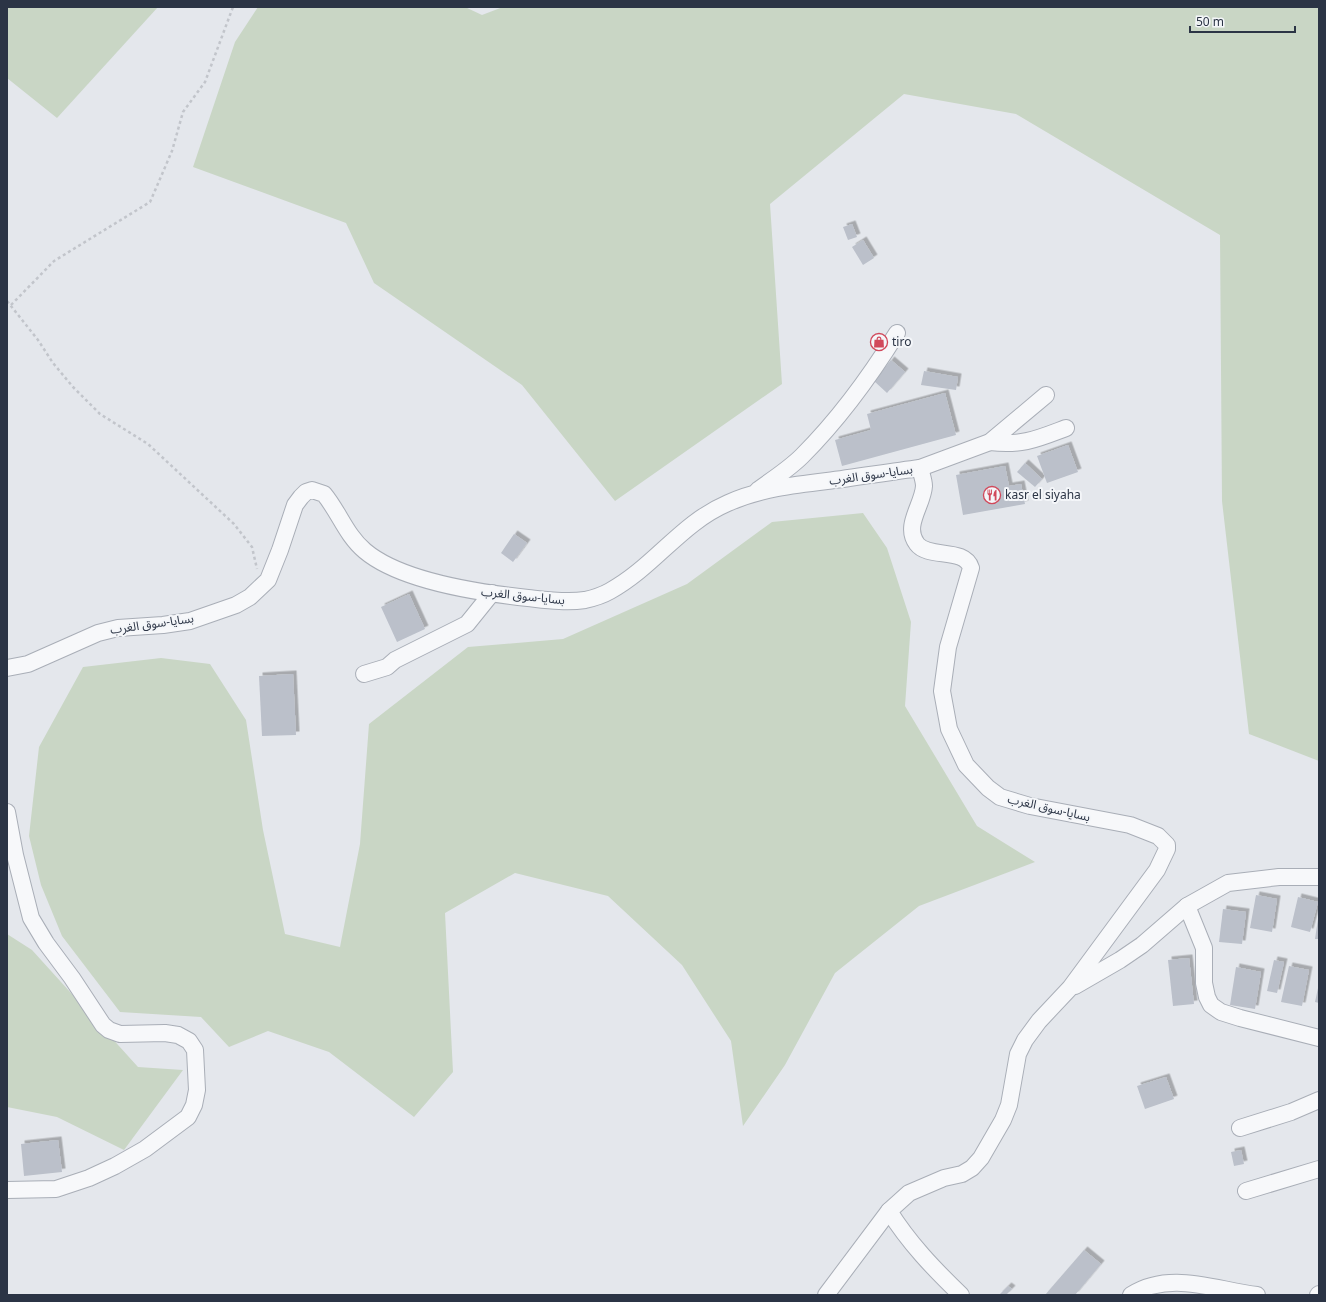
<svg xmlns="http://www.w3.org/2000/svg" width="1326" height="1302" font-family="'Noto Sans','Noto Sans Arabic',sans-serif">
	<defs>
		<filter id="shadow"><feDropShadow dx="3.5" dy="-3.5" stdDeviation="0" flood-color="#0004"/></filter>
	</defs>
	<rect width="100%" height="100%" fill="#e4e7ec"/>
	<g fill="#c9d6c5">
		<path d="M7 7H158L57 118 7 78Z"/>
		<path d="M258 7H465L482 15 503 7H1319V761L1249 734 1222 501 1220 235 1016 114 904 94 770 204 782 384 615 501 522 385 374 283 346 223 193 167 235 42Z"/>
		<path d="M863 513 887 548 911 622 905 706 977 826 1035 862 919 906 835 973 785 1065 743 1126 731 1041 682 965 608 896 515 873 445 913 453 1072 414 1117 329 1052 268 1031 229 1047 201 1017 120 1012 62 936 41 885 29 836 39 747 83 667 161 658 210 664 246 720 263 830 285 934 340 947 360 844 369 724 468 647 563 639 687 584 772 522Z"/>
		<path d="M7 934 32 950 138 1067 183 1070 124 1150 57 1117 7 1107Z"/>
	</g>
	<g fill="#bbc0ca" filter="url(#shadow)">
		<path d="M852 224 857 237 848 240 843 227Z"/>
		<path d="M863 240 874 258 863 265 852 247Z"/>
		<path d="M891 360 905 372 887 393 874 381Z"/>
		<path d="M924 371 958 377 956 390 921 385Z"/>
		<path d="M945 393 956 435 842 466 835 440 871 430 867 414Z"/>
		<path d="M1068 445 1078 472 1047 483 1037 456Z"/>
		<path d="M1025 463 1042 479 1035 487 1017 472Z"/>
		<path d="M1005 466 1009 486 1021 484 1025 504 963 515 956 475Z"/>
		<path d="M514 534 527 543 513 562 501 553Z"/>
		<path d="M409 594 425 629 397 642 381 607Z"/>
		<path d="M293 674 296 735 262 736 259 676Z"/>
		<path d="M1256 895 1277 899 1272 932 1250 928Z"/>
		<path d="M1298 897 1318 902 1310 932 1291 927Z"/>
		<path d="M1223 909 1246 912 1242 944 1219 942Z"/>
		<path d="M1318 919H1319V939H1315Z"/>
		<path d="M1189 958 1194 1004 1173 1006 1168 960Z"/>
		<path d="M1274 960 1284 962 1277 993 1267 991Z"/>
		<path d="M1289 966 1309 970 1302 1006 1281 1002Z"/>
		<path d="M1236 967 1261 972 1255 1009 1230 1005Z"/>
		<path d="M1318 988H1319V1003L1315 1002Z"/>
		<path d="M1166 1077 1174 1099 1145 1109 1137 1086Z"/>
		<path d="M58 1140 62 1172 24 1176 21 1144Z"/>
		<path d="M1241 1150 1244 1164 1234 1166 1231 1152Z"/>
		<path d="M1084 1250 1101 1264 1075 1295H1045Z"/>
		<path d="M1008 1286 1012 1289 1006 1295H999Z"/>
	</g>
	<g fill="none" stroke-linecap="round" stroke-linejoin="round">
		<g stroke="#a9aeb7" stroke-width="18">
			<g id="minor">
				<path d="M990 442C1022 446 1037 439 1066 428"/>
				<path d="M920 468 990 442 1046 395"/>
				<path d="M758 490C773 479 789 469 802 456 839 419 869 378 897 333"/>
				<path d="M7 668 28 664 98 633 118 628 163 625 190 621 236 605 250 597 268 580 280 550 295 505 301 497 306 492 312 490 324 494C339 512 346 535 365 551 402 582 481 593 528 598 546 600 566 603 585 600 594 598 603 595 610 591 655 566 681 523 728 503 760 489 793 485 827 481 858 477 889 472 920 468 921 473 924 480 924 486 923 505 903 526 917 544 928 559 965 547 971 568L948 647 942 691 949 729 966 765 988 788 1000 797 1030 806 1130 825 1158 836 1167 845V849L1157 870 1070 988 1039 1021 1025 1040 1018 1054 1009 1105 1003 1120 981 1158 972 1168 962 1174 944 1178 909 1193 889 1211C909 1243 934 1269 961 1295"/>
				<path d="M364 674 387 667 395 660 467 624 492 593"/>
				<path d="M7 812 15 855 31 918 46 943 72 978 103 1025 109 1030 120 1034 165 1033 178 1035 189 1041 195 1050 197 1090 194 1105 188 1117 145 1149 115 1166 89 1178 56 1189 7 1190"/>
				<path d="M1187 906 1204 948V983L1207 997 1211 1005 1221 1012 1240 1018 1319 1038"/>
				<path d="M1075 986 1120 960 1142 945 1187 906 1228 883 1279 877H1319"/>
				<path d="M1240 1128 1291 1112 1319 1100"/>
				<path d="M1246 1191 1319 1169"/>
				<path d="M826 1295 889 1211"/>
				<path d="M1131 1295C1170 1270 1215 1290 1257 1295"/>
				<path d="M1318 1295 1319 1294"/>
			</g>
		</g>
		<g stroke="#c2c5cb" stroke-width="2.5" stroke-dasharray="3 3" stroke-linecap="butt">
			<path d="M7 301 38 340 53 363 73 387 100 414 148 444 234 524 252 547 257 569"/>
			<path d="M11 305 54 261 150 202 172 151 183 112 205 82 233 7"/>
		</g>
		<use href="#minor" stroke="#f7f8fa" stroke-width="16"/>
	</g>
	<defs>
		<g id="shop-ring" transform="scale(0.9)"><circle r="9.5" fill="#f4f6f9" stroke="#d1495b" stroke-width="1.5"/><path d="M-5-2.5h2.3a2.7 3.5 0 0 1 5.4 0H5L5.5 6h-11ZM-1.5-2.5h3a1.5 2.3 0 0 0-3 0Z" fill="#d1495b"/></g>
		<g id="restaurant-ring" transform="scale(0.9)"><circle r="9.5" fill="#f4f6f9" stroke="#d1495b" stroke-width="1.5"/><path d="M-5-6h1v4h1v-4h1v4h1v-4h1v5L-1.5 .5V6h-2V.5L-5-1ZM5-6V6H3V1.5H1.5Q1.5-4 5-6Z" fill="#d1495b"/></g>
	</defs>
	<g fill-rule="evenodd">
		<use href="#shop-ring" x="879" y="342"/>
		<use href="#restaurant-ring" x="992" y="495"/>
	</g>
	<g text-anchor="middle" stroke-width="4" stroke-linejoin="round" paint-order="stroke">
		<g font-size="12" fill="#2b3445" stroke="#f4f6f9" text-anchor="start">
			<text x="892" y="346">tiro</text>
			<text x="1005" y="499">kasr el siyaha</text>
		</g>
		<g font-size="12" fill="#2b3445" stroke="#f4f6f9">
			<text transform="translate(871 475) rotate(-8)" y="4">بسايا-سوق الغرب</text>
			<text transform="translate(523 596) rotate(6)" y="4">بسايا-سوق الغرب</text>
			<text transform="translate(152 624) rotate(-8)" y="4">بسايا-سوق الغرب</text>
			<text transform="translate(1049 808) rotate(13)" y="4">بسايا-سوق الغرب</text>
		</g>
	</g>
	<rect width="1326" height="1302" fill="none" stroke="#2b3445" stroke-width="16"/>
	<path d="M1190 26v6h105v-6" fill="none" stroke="#2b3445" stroke-width="2"/>
	<text x="1196" y="26" font-size="12" fill="#2b3445" stroke="#f4f6f9" stroke-width="3" paint-order="stroke">50 m</text>
</svg>
